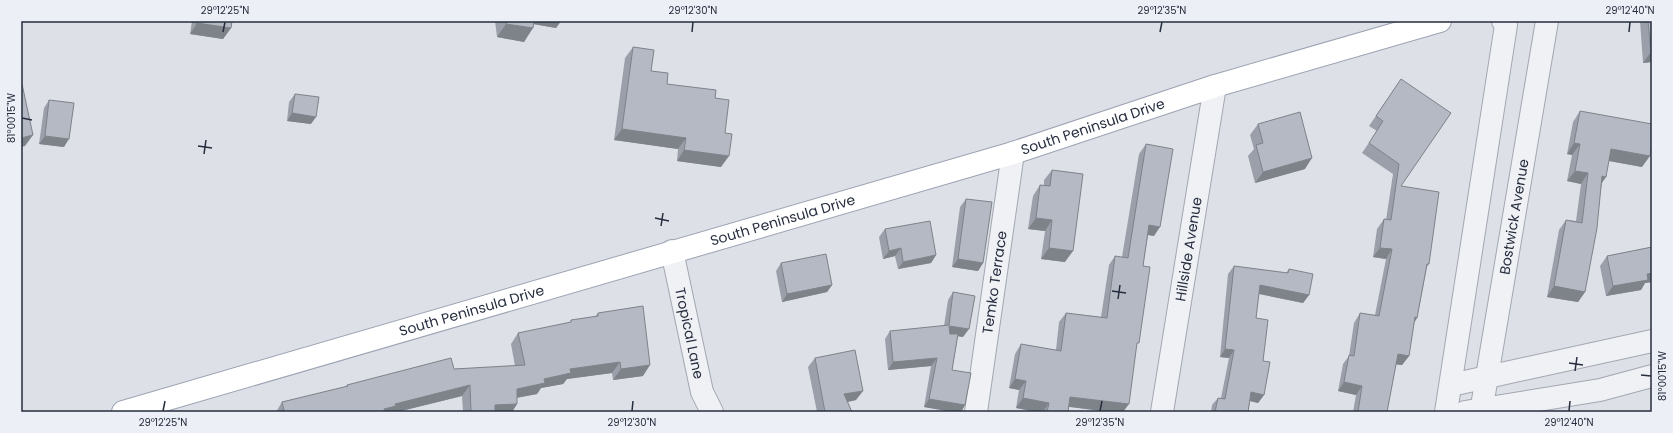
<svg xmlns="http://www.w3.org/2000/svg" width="1673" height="433" font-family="Poppins,sans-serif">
	<rect width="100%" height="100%" fill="#dde0e7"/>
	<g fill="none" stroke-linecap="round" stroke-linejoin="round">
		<g stroke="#a2a7b1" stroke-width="24">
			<g id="minor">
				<path id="s1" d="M672 251 702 392 712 412"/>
				<path d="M1451 385 1652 341"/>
				<path id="s2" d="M976 412 1013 153"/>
				<path id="s3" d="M1162 412 1215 86"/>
				<path d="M1446 412 1506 25 1503 21"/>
				<path d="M1465 412 1600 390 1652 376"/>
				<path id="s4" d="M1481 412 1547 21"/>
			</g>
		</g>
		<g stroke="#9ca3b3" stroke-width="24">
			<g id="major">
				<path id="s5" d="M123 412 1013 153 1215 86 1440 21"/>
			</g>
		</g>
		<use href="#minor" stroke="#eff1f5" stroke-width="22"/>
		<use href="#major" stroke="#fff" stroke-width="22"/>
	</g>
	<g fill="#9b9fa9">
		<path d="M192 21H232L231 28 223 39 190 34Z"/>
		<path d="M495 21H561L556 28 534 24 524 42 497 37Z"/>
		<path d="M1640 21H1652V62L1643 63Z"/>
		<path d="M633 47 651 71 667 84 715 98 721 167 677 161 678 149 614 140 625 58Z"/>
		<path d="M1401 79V186L1429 264 1427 267 1417 318 1414 323 1409 356 1402 365 1396 364 1387 412H1353L1356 395 1338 391 1343 364 1349 356 1354 323 1360 313 1375 315 1386 259 1373 257 1377 229 1384 219 1386 220 1393 174 1362 153 1377 131 1369 126Z"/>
		<path d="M295 94 311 124 287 121 289 102Z"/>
		<path d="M49 100 64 147 39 144 44 108Z"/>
		<path d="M1580 111 1642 167 1609 161 1602 183 1585 292 1578 302 1547 297 1559 230 1566 220 1576 221 1581 184 1567 181 1572 155 1567 154 1573 122Z"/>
		<path d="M1258 124 1305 169 1255 183 1248 156 1254 149 1250 135Z"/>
		<path d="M1146 144 1154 236 1148 235 1143 266 1136 348 1123 412H1110L1069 407 1068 412H1037L1016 408 1019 390 1009 388 1015 354 1021 344 1056 350 1059 322 1066 313 1101 317 1109 265 1115 256 1122 257 1139 154Z"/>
		<path d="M1052 170 1065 262 1041 259 1045 231 1028 229 1033 196 1040 185 1044 186V180Z"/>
		<path d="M966 199 983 263 978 271 952 267 960 207Z"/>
		<path d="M885 229 936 255 931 263 898 269 895 256 883 259 879 237Z"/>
		<path d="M1652 247V282L1645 283 1641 290 1606 296 1600 266 1607 256Z"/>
		<path d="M781 263 832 285 827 292 782 302 776 271Z"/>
		<path d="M1234 266 1286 273 1289 269 1309 295 1303 303 1259 294 1256 318 1263 361 1264 395 1258 403 1250 401 1248 412H1211L1212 405 1218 398H1221L1229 358 1220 357 1228 274Z"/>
		<path d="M953 292 963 337 958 336 952 370 965 405 961 412H953L924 407 931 366 888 370 885 339 890 331 944 326 948 300Z"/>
		<path d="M598 313 643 376 613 380 612 373 567 379 563 384 541 388 537 394 517 398V404L512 412H463L462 396 397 412H276L282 402 345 387 347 385 454 369 515 366 511 344 518 333 569 323 571 320 595 317Z"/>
		<path d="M815 358 856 400 847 402 852 412H817L808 367Z"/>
	</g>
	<g fill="#7e8289">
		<path d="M528 21H561L556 28 527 23Z"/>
		<path d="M197 23 231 28 223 39 190 34Z"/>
		<path d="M506 24 533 28 524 42 497 37Z"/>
		<path d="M1651 52H1652V62L1643 63Z"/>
		<path d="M292 113 316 117 311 124 287 121Z"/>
		<path d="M622 129 686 138 678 149 614 140Z"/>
		<path d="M33 135 25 146 21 147V138Z"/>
		<path d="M45 136 69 139 64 147 39 144Z"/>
		<path d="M1574 143 1580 144 1572 155 1567 154Z"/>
		<path d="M1611 149 1650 156 1642 167 1604 160Z"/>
		<path d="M684 150 729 156 721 167 677 161Z"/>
		<path d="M1312 158 1305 169 1255 183 1263 172Z"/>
		<path d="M1575 171 1588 173 1581 184 1567 181Z"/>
		<path d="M1602 176 1606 177 1599 187Z"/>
		<path d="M1036 218 1052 220 1045 231 1028 229Z"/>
		<path d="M1149 225 1160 227 1154 236 1143 234Z"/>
		<path d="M901 248 895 256 883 259 889 251Z"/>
		<path d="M1049 248 1073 251 1065 262 1041 259Z"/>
		<path d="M1380 248 1392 249 1386 259 1373 257Z"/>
		<path d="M936 255 931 263 898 269 903 262Z"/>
		<path d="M958 259 983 263 978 271 952 267Z"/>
		<path d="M1652 273V282L1645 283 1641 290 1606 296 1613 286 1647 274Z"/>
		<path d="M832 285 827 292 782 302 787 294Z"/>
		<path d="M1260 285 1309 295 1303 303 1255 293Z"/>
		<path d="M1554 286 1585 292 1578 302 1547 297Z"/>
		<path d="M1415 317 1417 318 1411 327Z"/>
		<path d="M949 326 969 329 963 337 943 334Z"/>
		<path d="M1225 349 1234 350 1229 358 1220 357Z"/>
		<path d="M1398 354 1409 356 1402 365 1391 364Z"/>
		<path d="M937 358 931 366 888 370 893 362Z"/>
		<path d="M620 362 612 373 567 379 563 384 541 388 537 394 509 399 517 389 570 369Z"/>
		<path d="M650 365 643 376 613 380 621 369Z"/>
		<path d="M1015 379 1026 381 1019 390 1009 388Z"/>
		<path d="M1344 382 1362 386 1356 395 1338 391Z"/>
		<path d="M470 385 462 396 397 412H382L384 409 395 404Z"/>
		<path d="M863 391 856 400 838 404 844 394Z"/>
		<path d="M1251 392 1264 395 1258 403 1246 400Z"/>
		<path d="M1070 397 1129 404 1123 412H1110L1064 406Z"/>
		<path d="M1023 398 1049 403 1043 412H1037L1016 408Z"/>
		<path d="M929 399 965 405 961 412H953L924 407Z"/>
		<path d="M517 404 512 412H490L495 405Z"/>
	</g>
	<g fill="#b4b9c4" stroke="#7e8289">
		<path d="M198 21H232L231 28 197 23Z"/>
		<path d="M506 21H534L533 28 506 24Z"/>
		<path d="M1648 21H1652V52H1651Z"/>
		<path d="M633 47 654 50 651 71 668 73 667 84 716 90 715 98 729 100 725 133 732 134 729 156 684 150 686 138 622 129Z"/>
		<path d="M1401 79 1451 113 1401 186 1439 192 1429 264H1427L1417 318 1415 317 1409 356 1398 354 1387 412H1358L1362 386 1344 382 1349 355 1354 356 1360 313 1379 316 1392 249 1380 248 1384 219 1391 220 1399 164 1369 143 1383 121 1376 116Z"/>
		<path d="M22 84 33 135 21 138V85Z"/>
		<path d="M295 94 319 97 316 117 292 113Z"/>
		<path d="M49 100 74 103 69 139 45 136Z"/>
		<path d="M1580 111 1652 124V143L1650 156 1611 149 1606 177 1602 176 1597 228 1585 292 1554 286 1566 220 1582 223 1588 173 1575 171 1580 144 1574 143Z"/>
		<path d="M1300 112 1312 158 1263 172 1256 145 1263 143 1258 124Z"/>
		<path d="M1146 144 1173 149 1160 227 1149 225 1143 266 1150 267 1139 343H1137L1129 404 1070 397 1068 412H1047L1049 403 1023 398 1026 381 1015 379 1021 344 1061 351 1066 313 1107 318 1115 256 1128 258Z"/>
		<path d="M1052 170 1083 174 1073 251 1049 248 1052 220 1036 218 1040 185 1050 186Z"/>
		<path d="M966 199 992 202 983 263 958 259Z"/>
		<path d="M930 221 936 255 903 262 901 248 889 251 885 229Z"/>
		<path d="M1652 247V273L1647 274 1648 280 1613 286 1607 256Z"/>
		<path d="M826 254 832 285 787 294 781 263Z"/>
		<path d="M1234 266 1288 273 1289 269 1313 274 1309 295 1260 285 1256 318 1268 320 1263 361 1270 362 1264 395 1251 392 1248 412H1215L1218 398 1225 399 1234 350 1225 349Z"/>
		<path d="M953 292 975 296 969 329 949 326 950 334H958L952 370 971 373 965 405 929 399 937 358 893 362 890 331 949 325Z"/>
		<path d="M643 306 650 365 621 369 620 362 570 369 571 373 544 379 545 383 517 389V404L495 405V412H471L470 385 395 404 396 406 384 409 385 412H279L284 410 282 402 348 386 347 385 451 358 454 369 525 365 518 333 571 322V320L598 316V313Z"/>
		<path d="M855 350 863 391 844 394 852 412H825L815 358Z"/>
	</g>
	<path fill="none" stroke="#262d3e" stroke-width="1.5" d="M223 32 225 22M692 32 693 22M1160 32 1162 22M1629 32 1630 22M22 118 32 120M198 146 212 148M204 154 206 140M655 218 669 221M661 226 663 213M1112 291 1126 293M1118 299 1120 285M1569 363 1583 365M1575 371 1577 357M1641 375 1651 376M163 411 165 401M632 411 633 401M1100 411 1102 401M1569 411 1570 401"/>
	<g text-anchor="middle" stroke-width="3" stroke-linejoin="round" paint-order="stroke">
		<g font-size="14" fill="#262d3e" stroke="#eceff5">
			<text dy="5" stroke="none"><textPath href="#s5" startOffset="1011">South Peninsula Drive</textPath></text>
			<text dy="5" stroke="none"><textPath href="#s4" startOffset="198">Bostwick Avenue</textPath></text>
			<text dy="5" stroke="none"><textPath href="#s5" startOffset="687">South Peninsula Drive</textPath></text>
			<text dy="5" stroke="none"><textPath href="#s3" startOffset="165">Hillside Avenue</textPath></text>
			<text dy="5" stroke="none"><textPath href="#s2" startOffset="131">Temko Terrace</textPath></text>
			<text dy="5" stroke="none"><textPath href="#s5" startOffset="363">South Peninsula Drive</textPath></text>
			<text dy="5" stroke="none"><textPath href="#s1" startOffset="84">Tropical Lane</textPath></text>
		</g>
	</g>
	<rect width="1673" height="433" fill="none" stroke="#eceff5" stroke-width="44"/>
	<rect x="22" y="22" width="1629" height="389" fill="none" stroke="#262d3e" stroke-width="1.5"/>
	<g font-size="10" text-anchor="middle" fill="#262d3e">
		<text x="225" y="14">29°12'25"N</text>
		<text x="693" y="14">29°12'30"N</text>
		<text x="1162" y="14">29°12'35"N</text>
		<text x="1630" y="14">29°12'40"N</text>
		<text transform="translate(11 118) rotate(-90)" y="4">81°00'15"W</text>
		<text transform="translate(1662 376) rotate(-90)" y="4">81°00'15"W</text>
		<text x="163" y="426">29°12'25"N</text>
		<text x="632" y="426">29°12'30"N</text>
		<text x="1100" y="426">29°12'35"N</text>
		<text x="1569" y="426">29°12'40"N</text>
	</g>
</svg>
